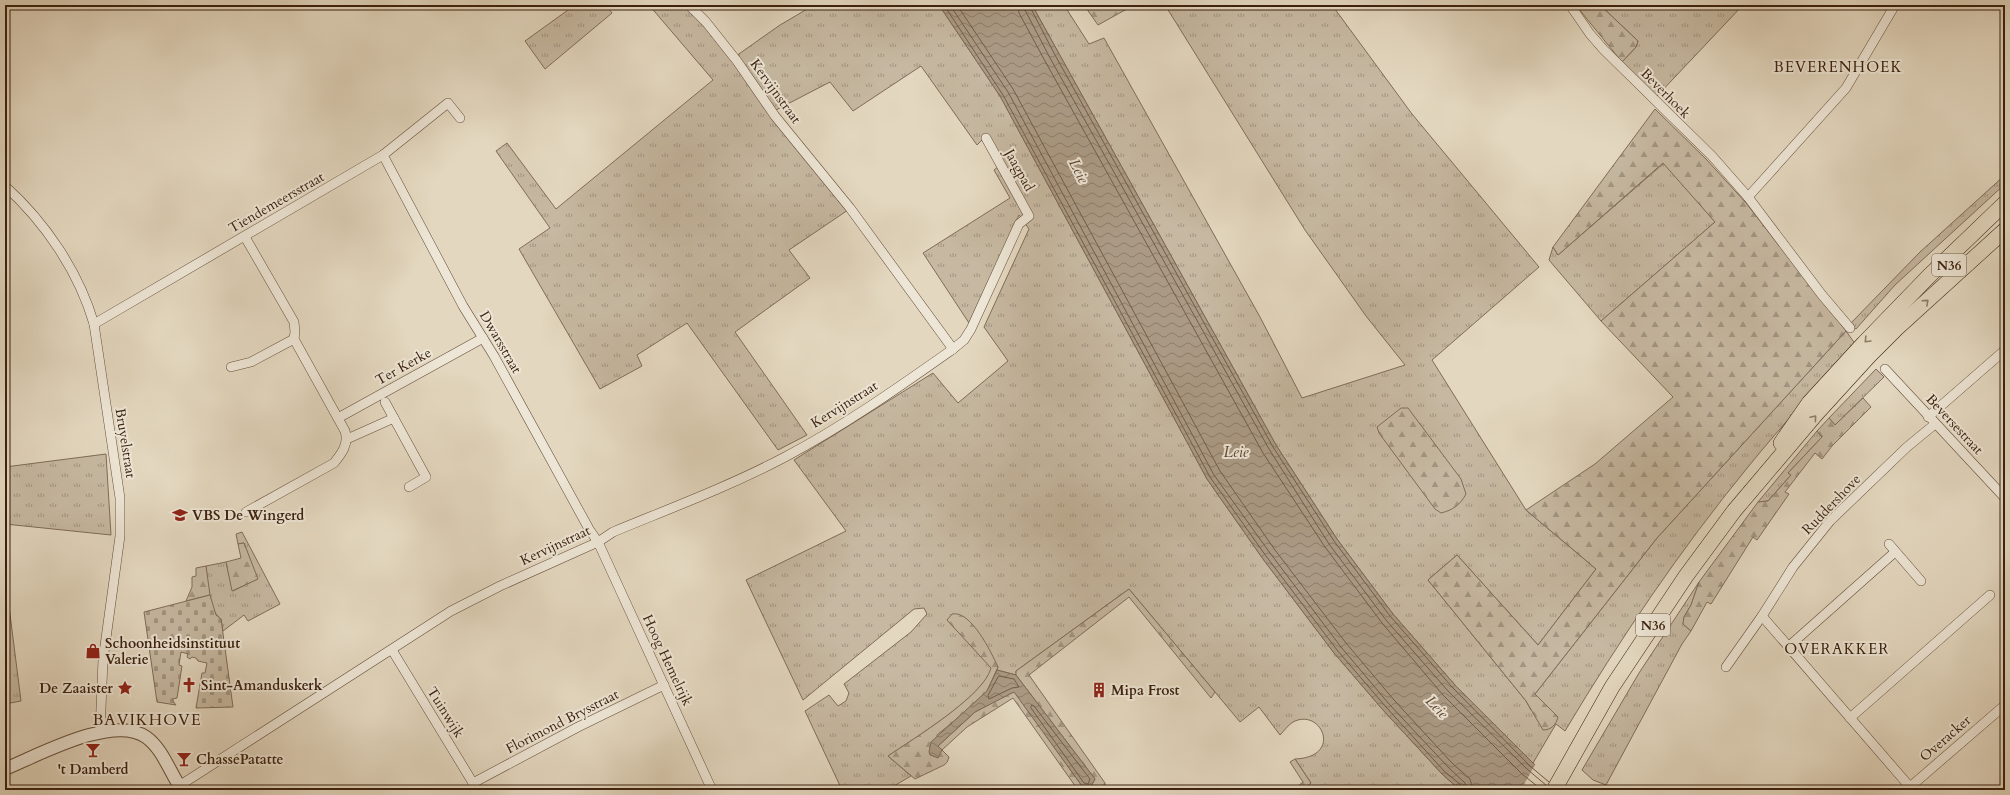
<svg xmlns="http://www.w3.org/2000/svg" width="2010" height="795" font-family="Cardo,serif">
	<defs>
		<pattern id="grass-tufts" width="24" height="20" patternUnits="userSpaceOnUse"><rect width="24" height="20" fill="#c6b8a1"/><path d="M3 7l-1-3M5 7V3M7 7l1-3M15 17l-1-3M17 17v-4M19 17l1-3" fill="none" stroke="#a29582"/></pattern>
		<pattern id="forest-firs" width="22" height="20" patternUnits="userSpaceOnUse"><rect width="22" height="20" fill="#c6b8a1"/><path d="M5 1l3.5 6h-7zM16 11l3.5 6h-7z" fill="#a29582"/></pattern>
		<pattern id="cemetery-stones" width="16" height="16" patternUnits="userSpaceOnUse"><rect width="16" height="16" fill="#c6b8a1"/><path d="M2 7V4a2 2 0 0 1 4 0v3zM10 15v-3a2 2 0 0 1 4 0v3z" fill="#a29582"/></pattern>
		<pattern id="water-waves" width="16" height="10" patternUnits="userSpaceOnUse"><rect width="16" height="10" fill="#aa9983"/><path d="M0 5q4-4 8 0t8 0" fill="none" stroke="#8c7c6a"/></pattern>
	</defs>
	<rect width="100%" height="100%" fill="#e3d7bf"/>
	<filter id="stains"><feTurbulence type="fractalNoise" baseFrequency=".005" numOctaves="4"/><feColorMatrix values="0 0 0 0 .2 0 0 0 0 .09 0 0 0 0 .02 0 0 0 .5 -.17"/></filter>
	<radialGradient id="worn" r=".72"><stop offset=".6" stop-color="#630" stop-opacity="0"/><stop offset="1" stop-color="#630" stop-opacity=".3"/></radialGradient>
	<g fill="url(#grass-tufts)" stroke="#806c58">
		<path d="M575 5H605L612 13 545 69 525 41Z"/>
		<path d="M649 5H684C746 67 795 141 848 210L789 250 810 278 735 332 807 435 778 450 687 323 637 355 642 366 600 389 519 249 550 228 496 151 507 143 556 209 713 80Z"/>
		<path d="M814 5H939L1000 96 1207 479 1263 559 1334 653 1383 710 1442 774 1460 790H1302L1311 783 1295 759C1344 757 1321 707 1293 722 1288 725 1284 731 1280 735L1259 707 1240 722 1129 589 1016 671V675L997 670 998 667 948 621 992 668C984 696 913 739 888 756L911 776 887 790H842L805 711 829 695 838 706 846 701 849 693 844 684 911 632 927 614 924 608 914 609 803 700 746 580 846 531 794 460 933 373 958 403 1008 361 984 327 1029 229 1019 215 969 323 923 253 1010 198 994 170 998 167 983 139 977 145 921 66 853 111 830 82 774 111 736 56 780 25Z"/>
		<path d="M1032 5H1064L1089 44 1104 38 1260 317 1302 398 1405 365 1366 316 1305 230 1165 5H1332L1412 114 1539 267 1432 360 1526 510 1596 569 1538 645 1457 555 1428 580 1526 701 1531 710 1535 694 1657 538 1846 331 1856 345C1819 385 1782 425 1748 467 1680 550 1620 639 1565 731L1556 724 1533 763 1455 685 1393 614 1337 539 1276 445Z"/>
		<path d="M1600 5H1624L1627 7 1629 5H1743L1657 96 1622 62 1636 47 1638 41Z"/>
		<path d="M1664 163 1715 222 1601 321 1549 260 1553 247 1558 255Z"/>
		<path d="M2005 175V184L1895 285 1856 329 1850 324 1920 252Z"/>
		<path d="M1876 369 1884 377 1835 425 1829 418Z"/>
		<path d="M1817 431 1822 437 1788 473 1791 475 1768 501 1758 502Z"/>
		<path d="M106 454 111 535 5 524V467Z"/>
		<path d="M242 532 280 604 248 621 244 615 223 631 221 619C207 609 208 581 206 566L226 562 233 591 257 579 244 543 238 544 236 534Z"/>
		<path d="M5 575 21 701 5 704Z"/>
		<path d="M1699 582 1691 605 1684 617 1683 624 1691 631 1682 644 1606 785 1593 780 1582 770 1639 673Z"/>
	</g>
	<g fill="url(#forest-firs)" stroke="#806c58">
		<path d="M1084 5H1134L1098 25Z"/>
		<path d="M1578 5H1600L1638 41 1636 47 1622 62 1578 8Z"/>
		<path d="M1655 109 1706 159 1746 203 1846 331 1657 538 1535 694 1558 717C1556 725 1551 730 1543 730L1526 701 1428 580 1457 555 1538 645 1596 569 1526 510 1595 464 1673 397 1601 321 1715 222 1663 163 1558 255 1553 247Z"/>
		<path d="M1863 398 1871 407 1832 446 1822 459 1815 453 1785 492 1789 494 1757 540 1753 537 1711 604 1707 602 1691 631 1683 624 1684 617 1691 605 1699 582 1758 502 1768 501 1791 475 1788 473 1822 437 1817 431 1829 418 1835 425Z"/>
		<path d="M1401 408H1408L1461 479 1466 494C1460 505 1453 510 1441 513L1435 509 1379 433 1377 427Z"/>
		<path d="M244 543 258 579 232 591 226 562 241 558 238 544Z"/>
		<path d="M206 566 210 595 186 601 192 587V577L196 576V568Z"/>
		<path d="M1129 589 1215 692 1211 698 1129 597 1029 675 1105 783V790H1078L1013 698 967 727 942 750 949 757C948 761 947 763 944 765 942 766 917 778 915 779L888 756C913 739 984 696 991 668L947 620 952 614C971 610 991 652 998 667L987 691 977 702 937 735 938 746 975 712 1014 691 1082 786 1089 790 1095 779 1016 675V671Z"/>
		<path d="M1295 759 1311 783 1302 790H1293L1303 782 1290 762Z"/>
	</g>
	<path fill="url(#cemetery-stones)" stroke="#806c58" d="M210 595 216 615 221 619 233 707 196 708 202 673H205L207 663 198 661 196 658 192 657 190 659 187 657 188 654 181 652 179 665 182 666 177 698 173 699V701L176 705 157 702 144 612Z"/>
	<g fill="url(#water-waves)" stroke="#7e6954">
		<path d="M939 5H1032L1276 445 1337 539 1393 614 1455 685 1533 763 1565 790H1460L1442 774 1383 710 1334 653 1263 559 1207 479 1000 96Z"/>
		<path d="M997 670 1016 675 1095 779 1089 790 1082 786 1014 692 975 712 938 746 942 750 938 758 930 755 929 752 931 742 987 691Z"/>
	</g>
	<path fill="#e3d7bf" d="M1536 763 1567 788V790H1521Z"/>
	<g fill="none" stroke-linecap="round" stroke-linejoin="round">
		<g stroke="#725d48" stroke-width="1">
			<path d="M944 5 1003 95 1210 477 1266 556 1337 650 1386 707 1444 771 1461 785 1462 790"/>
			<path d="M950 5 1008 92 1214 475 1270 553 1341 647 1389 704 1448 767 1465 783 1467 790"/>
			<path d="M957 5 1013 89 1220 471 1275 550 1346 643 1394 700 1452 763 1470 779 1473 790"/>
			<path d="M1018 5 1019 13 1045 61 1263 453 1325 547 1382 623 1443 695 1522 774 1542 790"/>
			<path d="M1024 5 1025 10 1050 58 1269 449 1329 544 1386 620 1448 691 1527 769 1547 786"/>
			<path d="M1029 5 1055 55 1273 447 1334 541 1390 616 1452 687 1530 766 1549 782"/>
			<path d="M999 676 1014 679 1019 687 1012 688 989 699 988 696Z"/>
			<path d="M1032 705 1034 706 1090 779 1088 784 1084 783 1031 708Z"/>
		</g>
		<g stroke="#654e3a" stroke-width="10">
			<g id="minor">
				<path d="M689 5 706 22 737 61 775 116 850 208 953 349"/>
				<path d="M1570 5 1590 34 1604 50 1712 156 1748 197 1822 295 1850 328"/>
				<path d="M383 155 463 306 494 356 589 529 598 542 712 790"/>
				<path d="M5 186C45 222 79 272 94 324L120 498V536L103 660 100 732"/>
				<path d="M1748 197 1846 88 1895 5"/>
				<path d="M245 237 294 322 295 332 294 339 345 431C349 444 342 453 334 463L246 512"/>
				<path d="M94 324 383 155 448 103 460 118"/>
				<path d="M231 367 251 362 294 339"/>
				<path d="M1885 369 2005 498"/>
				<path d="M385 402 426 477 409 487"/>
				<path d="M1928 417 2005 350"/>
				<path d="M338 418 483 338"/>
				<path d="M347 439 394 418"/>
				<path d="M1889 544 1921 581"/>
				<path d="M1788 647 1895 552"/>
				<path d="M392 650 473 783 474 790"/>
				<path d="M1726 667 1762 616"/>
				<path d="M1850 718 1990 595"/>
				<path d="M473 783 578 727 664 685"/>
				<path d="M179 786 451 611 500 586 598 542 613 532C671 508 730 486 785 457 844 426 899 387 953 349L964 340 971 329 1019 224 1029 216 986 138"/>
				<path d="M1910 787 1762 616 1793 567 1830 521 1907 447 1935 424"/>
				<path d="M1919 790 1910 787 2005 705"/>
			</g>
		</g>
		<g stroke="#654e3a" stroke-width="14">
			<path id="tertiary" d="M5 769C39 755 113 714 146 737 163 749 170 773 182 790"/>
		</g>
		<g stroke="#3b210e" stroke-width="16">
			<g id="primary">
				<path d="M1781 443 1809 403 1864 343 1929 276 2005 203"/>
				<path d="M1554 790 1612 687 1686 576 1734 511 1817 413 1869 356 1897 328 2005 230"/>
			</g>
		</g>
		<use href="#minor" stroke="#ede5d5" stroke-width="9"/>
		<use href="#tertiary" stroke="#ede5d5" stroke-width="12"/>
		<use href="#primary" stroke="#e3d7bf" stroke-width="15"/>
	</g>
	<defs><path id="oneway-chevron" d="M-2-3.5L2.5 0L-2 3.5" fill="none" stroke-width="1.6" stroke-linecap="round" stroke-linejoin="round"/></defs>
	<g stroke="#8f7c66">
		<use href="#oneway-chevron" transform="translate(1926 302) rotate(-42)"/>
		<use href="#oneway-chevron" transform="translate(1867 340) rotate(134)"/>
		<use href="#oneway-chevron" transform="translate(1814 418) rotate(-50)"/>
	</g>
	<defs>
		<g id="school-bare" transform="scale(1.2)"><path d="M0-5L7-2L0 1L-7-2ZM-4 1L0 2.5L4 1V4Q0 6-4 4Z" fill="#8f2418" stroke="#ede5d5" stroke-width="2.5" paint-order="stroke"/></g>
		<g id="shop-bare" transform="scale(1.2)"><path d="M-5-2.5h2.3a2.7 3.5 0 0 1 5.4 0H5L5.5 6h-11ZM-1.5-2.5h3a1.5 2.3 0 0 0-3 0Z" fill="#8f2418" stroke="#ede5d5" stroke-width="2.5" paint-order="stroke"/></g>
		<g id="church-bare" transform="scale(1.2)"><path d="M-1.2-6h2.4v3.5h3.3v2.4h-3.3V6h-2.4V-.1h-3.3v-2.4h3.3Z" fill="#8f2418" stroke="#ede5d5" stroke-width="2.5" paint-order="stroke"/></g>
		<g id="sight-bare" transform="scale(1.2)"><path d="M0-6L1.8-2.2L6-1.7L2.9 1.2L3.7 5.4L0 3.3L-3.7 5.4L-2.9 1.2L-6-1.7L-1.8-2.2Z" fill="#8f2418" stroke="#ede5d5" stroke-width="2.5" paint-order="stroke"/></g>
		<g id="building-bare" transform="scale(1.2)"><path d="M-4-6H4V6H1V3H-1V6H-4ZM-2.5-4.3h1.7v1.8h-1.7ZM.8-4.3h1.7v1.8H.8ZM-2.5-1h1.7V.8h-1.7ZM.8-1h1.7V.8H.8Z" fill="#8f2418" stroke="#ede5d5" stroke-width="2.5" paint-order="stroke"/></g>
		<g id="bar-bare" transform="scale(1.2)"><path d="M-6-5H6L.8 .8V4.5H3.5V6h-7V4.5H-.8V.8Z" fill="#8f2418" stroke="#ede5d5" stroke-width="2.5" paint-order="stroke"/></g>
	</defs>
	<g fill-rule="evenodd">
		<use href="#school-bare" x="180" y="515"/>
		<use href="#shop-bare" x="93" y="651"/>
		<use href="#church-bare" x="189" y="685"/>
		<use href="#sight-bare" x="125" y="688"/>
		<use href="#building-bare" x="1099" y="690"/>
		<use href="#bar-bare" x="93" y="750"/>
		<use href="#bar-bare" x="184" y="759"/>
	</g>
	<g text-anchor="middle" stroke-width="4" stroke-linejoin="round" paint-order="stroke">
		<g fill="#ede5d5" stroke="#705c4a" stroke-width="1">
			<rect x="1932" y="254" width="34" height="22" rx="3"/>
			<rect x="1636" y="614" width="34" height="22" rx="3"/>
		</g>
		<g font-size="13" font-weight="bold" fill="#3b210e">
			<text x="1949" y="270">N36</text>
			<text x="1653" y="630">N36</text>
		</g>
		<g font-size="14" fill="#3b210e" stroke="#ede5d5">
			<text transform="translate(776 91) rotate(54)" y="5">Kervijnstraat</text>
			<text transform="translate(1666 93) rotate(45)" y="5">Beverhoek</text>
			<text transform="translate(1020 170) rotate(61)" y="5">Jaagpad</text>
			<text transform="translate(276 202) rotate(-30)" y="5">Tiendemeersstraat</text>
			<text transform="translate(501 342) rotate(60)" y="5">Dwarsstraat</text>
			<text transform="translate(403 366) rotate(-29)" y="5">Ter Kerke</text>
			<text transform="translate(844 404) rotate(-32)" y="5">Kervijnstraat</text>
			<text transform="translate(1955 424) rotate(47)" y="5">Beversestraat</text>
			<text transform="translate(126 443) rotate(81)" y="5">Bruyelstraat</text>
			<text transform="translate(1831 504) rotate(-46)" y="5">Ruddershove</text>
			<text transform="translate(555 545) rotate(-25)" y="5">Kervijnstraat</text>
			<text transform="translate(668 660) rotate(65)" y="5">Hoog Hemelrijk</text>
			<text transform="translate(446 712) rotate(58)" y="5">Tuinwijk</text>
			<text transform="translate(562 721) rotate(-27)" y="5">Florimond Brysstraat</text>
			<text transform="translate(1945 738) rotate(-41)" y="5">Overacker</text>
		</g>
		<g font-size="14" font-weight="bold" fill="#3b210e" stroke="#ede5d5" text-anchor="start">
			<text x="192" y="520">VBS De Wingerd</text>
			<text x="105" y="648">Schoonheidsinstituut<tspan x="105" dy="16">Valerie</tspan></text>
			<text x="201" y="690">Sint-Amanduskerk</text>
			<text x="113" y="693" text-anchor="end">De Zaaister</text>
			<text x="1111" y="695">Mipa Frost</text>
			<text x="196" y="764">ChassePatatte</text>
			<text x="93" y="774" text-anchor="middle">'t Damberd</text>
		</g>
		<g font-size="15" letter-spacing="1" fill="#3b210e" stroke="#ede5d5">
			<text x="1838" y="72">BEVERENHOEK</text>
			<text x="1837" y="654">OVERAKKER</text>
		</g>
		<g font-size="15" font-style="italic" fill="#5c4531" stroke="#ede5d5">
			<text transform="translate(1079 171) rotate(63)" y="5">Leie</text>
			<text x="1236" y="457">Leie</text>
			<text transform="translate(1437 707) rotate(46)" y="5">Leie</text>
		</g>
		<g font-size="16" letter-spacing="1" fill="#3b210e" stroke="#ede5d5">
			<text x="147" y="725">BAVIKHOVE</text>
		</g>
	</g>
	<rect width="2010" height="795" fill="none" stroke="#e3d7bf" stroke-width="20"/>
	<rect x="6" y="6" width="1998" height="783" fill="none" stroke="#3b210e" stroke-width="2"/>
	<rect x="10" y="10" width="1990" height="775" fill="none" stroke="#3b210e"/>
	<rect width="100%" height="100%" filter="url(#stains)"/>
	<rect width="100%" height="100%" fill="url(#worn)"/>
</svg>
